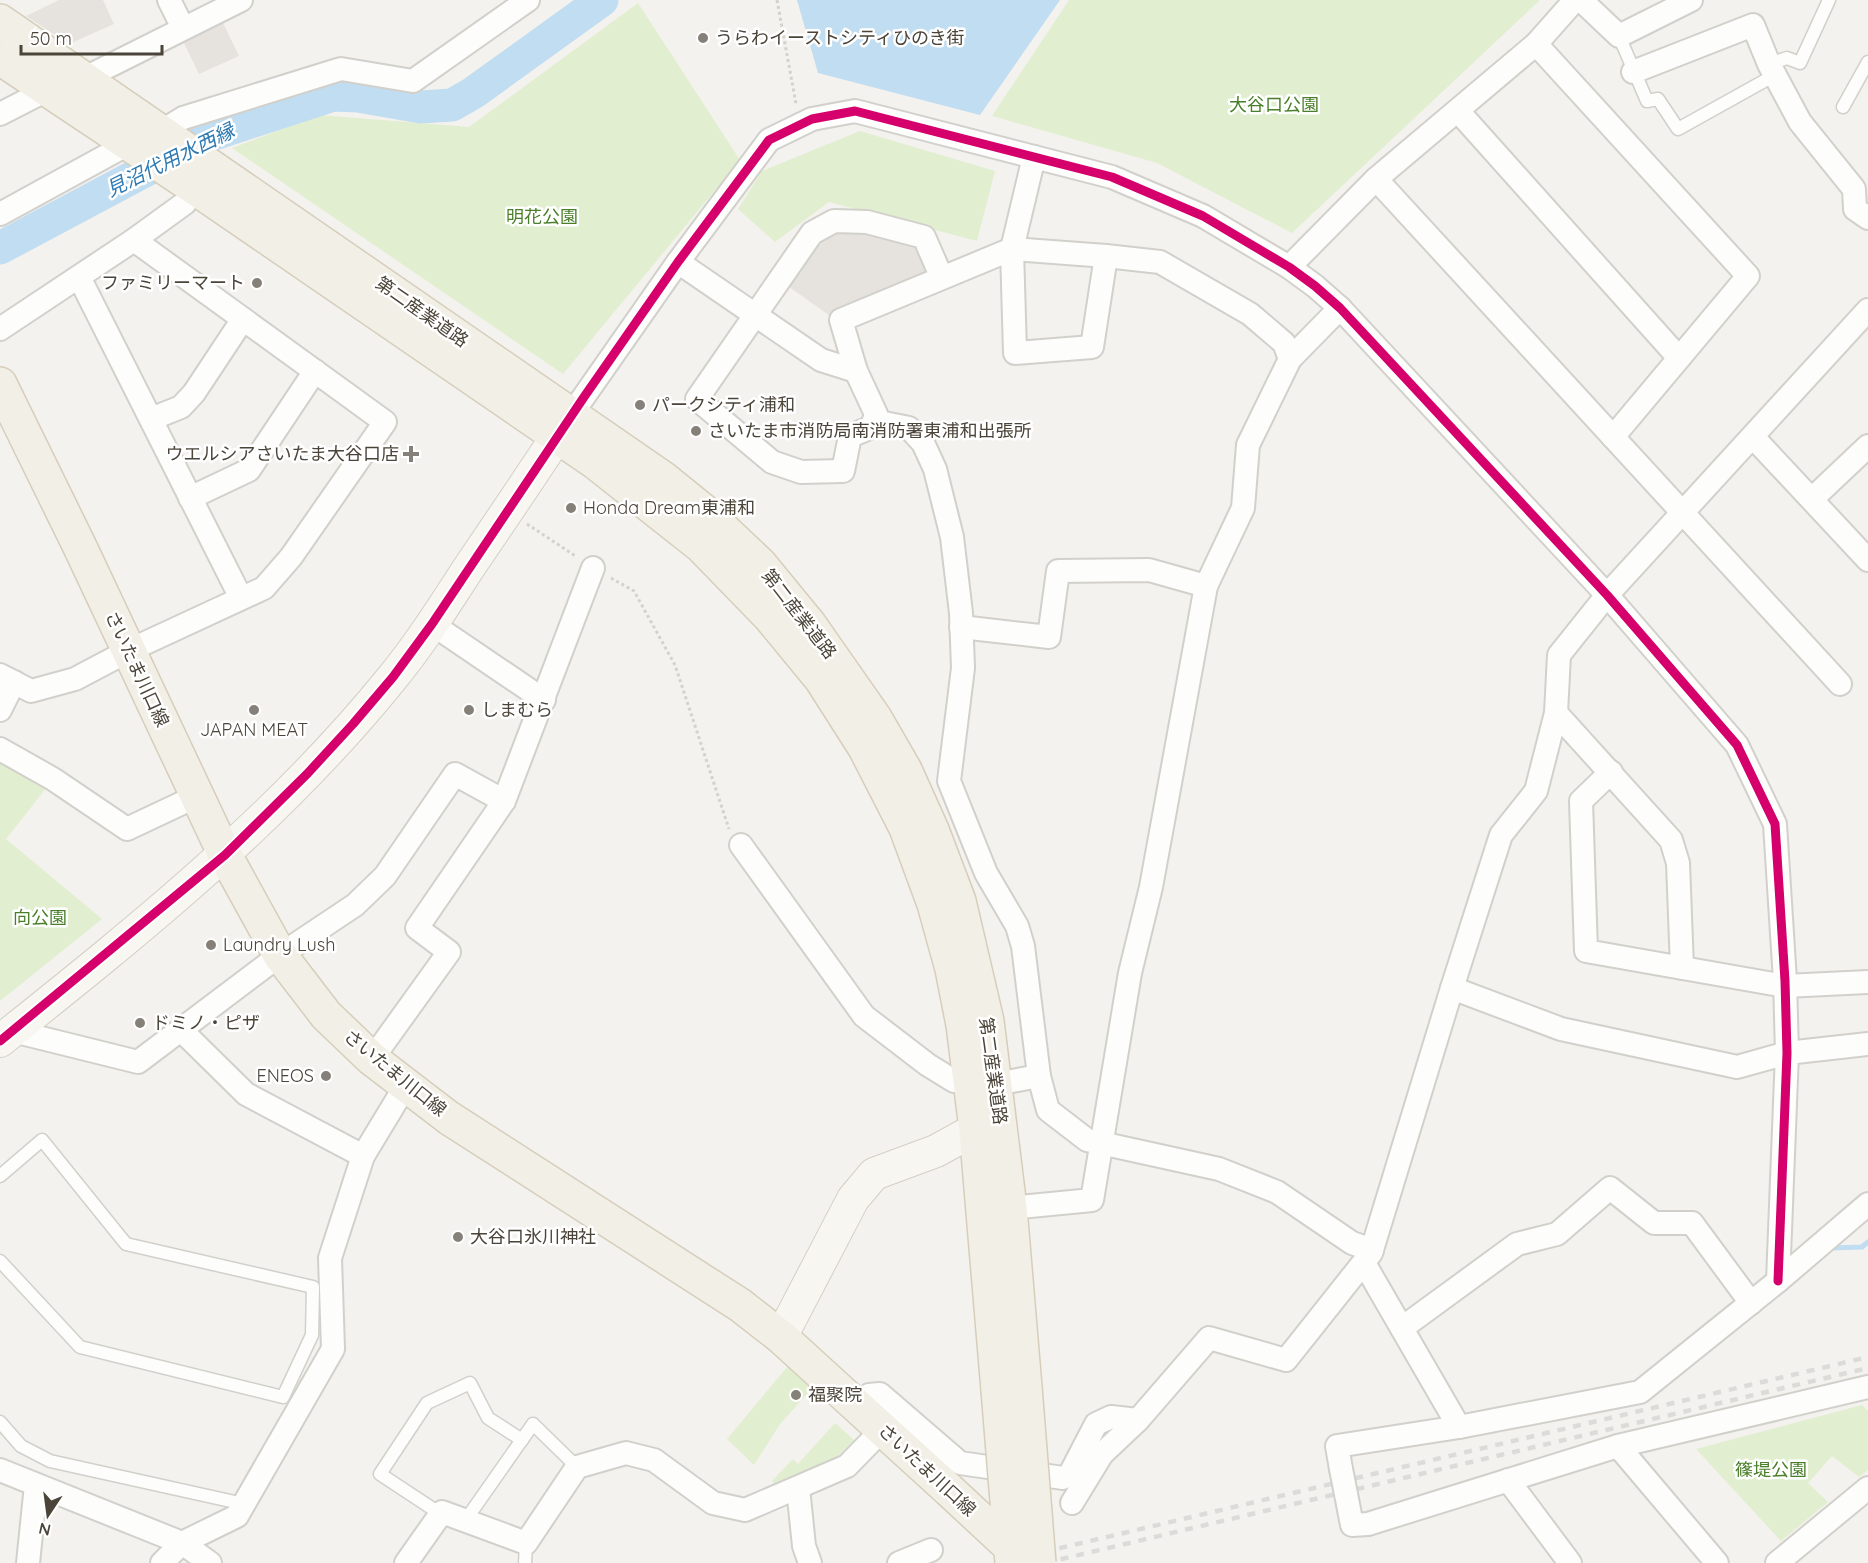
<svg xmlns="http://www.w3.org/2000/svg" width="1868" height="1563" font-family="Quicksand,'Noto Sans JP',sans-serif">
	<rect width="100%" height="100%" fill="#f4f2ee"/>
	<g fill="#e1eecf">
		<path d="M1069 0H1540L1292 233 1157 163 992 116Z"/>
		<path d="M638 3 740 160 563 374 232 148 319 115 469 127Z"/>
		<path d="M860 131 995 171 977 241 829 202 775 242 738 209 762 171Z"/>
		<path d="M0 755 51 782 6 839 102 919 0 1001Z"/>
		<path d="M793 1360 816 1384 780 1424 754 1465 727 1439Z"/>
		<path d="M1862 1405 1868 1411V1470L1859 1477 1832 1456 1808 1483 1828 1502 1781 1541 1696 1449Z"/>
		<path d="M835 1423 854 1440 827 1467 776 1486 772 1481 793 1459 798 1464Z"/>
	</g>
	<g fill="#e6e3df">
		<path d="M59 0H103L114 24 69 44 26 16Z"/>
		<path d="M223 23 239 56 199 74 183 41Z"/>
		<path d="M852 229 918 243 930 275 833 318 785 284 819 241Z"/>
	</g>
	<path fill="#c0ddf1" d="M797 0H1060L980 115 818 73Z"/>
	<g fill="none" stroke-linecap="round" stroke-linejoin="round">
		<path stroke="#c0ddf1" stroke-width="5" d="M1830 1250 1832 1248 1862 1247 1868 1242"/>
		<path stroke="#c0ddf1" stroke-width="33" d="M0 248 214 134 333 95 358 96 421 107 452 105 473 93 602 0"/>
		<g stroke="#d2d0cb" stroke-width="15">
			<g id="lane">
				<path d="M1619 36 1647 101 1658 99 1678 129 1775 75"/>
				<path d="M1769 64 1787 58 1800 63 1829 0"/>
				<path d="M1843 107 1868 62"/>
				<path d="M0 1176 42 1140 126 1244 313 1287 312 1335 283 1397 80 1347 0 1261"/>
				<path d="M0 1422 21 1446 50 1461 244 1504"/>
				<path d="M442 1512 433 1509 380 1474 427 1403 470 1383 488 1418 522 1440"/>
				<path d="M465 1521 533 1424 577 1467"/>
				<path d="M525 1563 526 1543"/>
			</g>
		</g>
		<g stroke="#d2d0cb" stroke-width="26">
			<g id="street">
				<path d="M169 0 183 28"/>
				<path d="M1581 0 1619 36 1691 0"/>
				<path d="M1536 44 1748 276 1613 437"/>
				<path d="M1633 72 1753 25 1769 64 1800 122 1854 189 1855 209 1868 218"/>
				<path d="M85 78 241 0"/>
				<path d="M1458 111 1679 358"/>
				<path d="M0 114 47 90"/>
				<path d="M162 131 183 118 341 69 413 81 528 0"/>
				<path d="M1034 157 1012 249 1015 353 1092 347 1106 256"/>
				<path d="M1376 179 1840 684"/>
				<path d="M0 214 128 144"/>
				<path d="M678 262 821 360 856 371"/>
				<path d="M1289 267 1376 179 1536 44 1575 0"/>
				<path d="M79 277 241 598"/>
				<path d="M942 278 924 237 867 222 834 221 812 233 697 399 772 462 801 472 843 471 850 436 872 427 876 414 856 371 841 320 1012 249 1106 256 1160 262 1250 314 1284 343 1290 359"/>
				<path d="M0 329 134 240 185 203 195 188"/>
				<path d="M571 415 678 262 769 140 812 119 855 111 1112 177 1203 216 1289 267 1315 286 1340 308 1607 595 1737 745 1775 824 1785 981 1787 1053 1778 1281"/>
				<path d="M151 419 181 407 194 393 243 319"/>
				<path d="M874 421 909 428 923 443 935 469 952 537 961 613 963 668 949 781 986 873 1017 926 1023 946 1039 1076"/>
				<path d="M1753 437 1868 560"/>
				<path d="M190 498 249 470 315 371"/>
				<path d="M1812 499 1868 446"/>
				<path d="M432 624 544 700"/>
				<path d="M961 627 1049 637 1058 571 1149 570 1206 586"/>
				<path d="M0 675 31 691 75 679 128 651 264 588 291 557 385 422 134 240"/>
				<path d="M0 710 14 682"/>
				<path d="M1556 713 1671 840 1678 863 1682 968"/>
				<path d="M0 749 53 779 127 829 197 796"/>
				<path d="M1611 772 1581 801 1586 951 1785 986 1868 982"/>
				<path d="M741 845 864 1016 928 1065 954 1081 970 1079"/>
				<path d="M1452 988 1561 1029 1737 1067 1787 1053 1868 1044"/>
				<path d="M181 1030 246 1094 363 1156"/>
				<path d="M13 1031 138 1062 280 955 355 905 385 876 455 774 504 801"/>
				<path d="M372 1059 449 952 417 928 504 801 593 568"/>
				<path d="M996 1084 1039 1076 1048 1110 1087 1140 1219 1169 1277 1192 1352 1243 1372 1250"/>
				<path d="M1010 1208 1092 1200 1130 973 1151 887 1206 586 1243 508 1248 445 1290 359 1340 308"/>
				<path d="M1364 1263 1459 1427"/>
				<path d="M1402 1328 1517 1244 1557 1234 1610 1188 1654 1223H1692L1751 1303"/>
				<path d="M858 1405 869 1395 880 1394 960 1463 1063 1478 1070 1474 1096 1424 1111 1417 1138 1420 1209 1338 1286 1360 1371 1253 1452 988 1501 835 1536 791 1556 713 1559 655 1607 595 1868 310"/>
				<path d="M1618 1446 1717 1563"/>
				<path d="M1341 1469 1337 1446 1459 1427 1640 1392 1778 1281 1868 1204"/>
				<path d="M0 1470 182 1543 210 1563"/>
				<path d="M1508 1480 1570 1563"/>
				<path d="M798 1488 804 1546 810 1563"/>
				<path d="M1346 1494 1352 1525 1368 1524 1618 1446 1868 1387"/>
				<path d="M1072 1503 1102 1454 1138 1420"/>
				<path d="M28 1563 36 1485"/>
				<path d="M162 1563 182 1543 237 1516 333 1349 330 1258 363 1156 406 1085"/>
				<path d="M406 1563 442 1512 526 1543 577 1467 626 1453 654 1460 713 1503 745 1510 847 1466 883 1429"/>
				<path d="M899 1563 931 1550"/>
				<path d="M1777 1563 1868 1488"/>
			</g>
		</g>
		<g stroke="#d3cfc5" stroke-width="34">
			<g id="secondary">
				<path d="M0 1041C139 930 280 817 392 678 421 643 445 604 470 566 504 516 538 466 571 415"/>
				<path d="M781 1337 853 1199 874 1174 936 1151 976 1129"/>
			</g>
		</g>
		<g stroke="#d6cebb" stroke-width="36">
			<g id="primary">
				<path d="M0 21 663 478 705 512 760 564 810 625 875 718 905 770 932 830 959 901 987 1021 1010 1208 1025 1387"/>
				<path d="M0 58 195 188 596 463 701 546 770 617 821 679 865 748 906 828 934 904 952 969 963 1025 976 1129 998 1390"/>
				<path d="M0 384 80 547 225 855 280 955 326 1015 372 1059 449 1118 740 1305 781 1337 949 1490"/>
			</g>
		</g>
		<g stroke="#d3d2cc" stroke-width="3" stroke-dasharray="3 3" stroke-linecap="butt">
			<path d="M777 0 796 104"/>
			<path d="M527 524 577 557"/>
			<path d="M611 578 634 591 675 665 729 829"/>
		</g>
		<use href="#lane" stroke="#fdfdfc" stroke-width="12"/>
		<use href="#street" stroke="#fdfdfc" stroke-width="22"/>
		<use href="#secondary" stroke="#f7f6f1" stroke-width="32"/>
		<use href="#primary" stroke="#f2efe6" stroke-width="33"/>
		<g stroke="#dbdbda" stroke-width="4.5" stroke-dasharray="8 8" stroke-linecap="butt">
			<path d="M997 1563 1868 1357"/>
			<path d="M1045 1563 1868 1368"/>
		</g>
		<g stroke="#d2d0cb" stroke-width="26" stroke-linecap="butt">
			<path id="street-bridge" d="M1341 1469 1346 1494"/>
		</g>
		<g stroke="#d6cebb" stroke-width="36" stroke-linecap="butt">
			<g id="primary-bridge">
				<path d="M1025 1387 1039 1563"/>
				<path d="M998 1390 1012 1563"/>
				<path d="M949 1490 1019 1555"/>
			</g>
		</g>
		<use href="#street-bridge" stroke="#fdfdfc" stroke-width="22"/>
		<use href="#primary-bridge" stroke="#f2efe6" stroke-width="33"/>
		<g stroke="#fff" stroke-width="13">
			<path id="cycleway" d="M0 1041 225 855 307 774 353 724 393 677 432 624 584 397 678 262 769 140 812 119 855 111 1112 177 1203 216 1289 267 1315 286 1340 308 1607 595 1737 745 1775 824 1785 981 1787 1053 1778 1281"/>
		</g>
		<use href="#cycleway" stroke="#d6006c" stroke-width="9"/>
	</g>
	<g fill="#868178" stroke="#fff" stroke-width="2">
		<circle cx="703" cy="38" r="6"/>
		<circle cx="257" cy="283" r="6"/>
		<circle cx="640" cy="405" r="6"/>
		<circle cx="696" cy="431" r="6"/>
		<path d="M408 445h6v6h6v6h-6v6h-6v-6h-6v-6h6z"/>
		<circle cx="571" cy="508" r="6"/>
		<circle cx="254" cy="710" r="6"/>
		<circle cx="469" cy="710" r="6"/>
		<circle cx="211" cy="945" r="6"/>
		<circle cx="140" cy="1023" r="6"/>
		<circle cx="326" cy="1076" r="6"/>
		<circle cx="458" cy="1237" r="6"/>
		<circle cx="796" cy="1395" r="6"/>
	</g>
	<g text-anchor="middle" stroke-width="5" stroke-linejoin="round" paint-order="stroke">
		<g font-size="18" fill="#4b4439" stroke="#fff" text-anchor="start">
			<text x="715" y="44">うらわイーストシティひのき街</text>
			<text x="245" y="289" text-anchor="end">ファミリーマート</text>
			<text x="652" y="411">パークシティ浦和</text>
			<text x="708" y="437">さいたま市消防局南消防署東浦和出張所</text>
			<text x="399" y="460" text-anchor="end">ウエルシアさいたま大谷口店</text>
			<text x="583" y="514">Honda Dream東浦和</text>
			<text x="481" y="716">しまむら</text>
			<text x="254" y="736" text-anchor="middle">JAPAN MEAT</text>
			<text x="223" y="951">Laundry Lush</text>
			<text x="152" y="1029">ドミノ・ピザ</text>
			<text x="314" y="1082" text-anchor="end">ENEOS</text>
			<text x="470" y="1243">大谷口氷川神社</text>
			<text x="808" y="1401">福聚院</text>
		</g>
		<g font-size="18" fill="#4a7f2a" stroke="#fff">
			<text x="1274" y="111">大谷口公園</text>
			<text x="542" y="223">明花公園</text>
			<text x="40" y="924">向公園</text>
			<text x="1771" y="1476">篠堤公園</text>
		</g>
		<g font-size="18" fill="#4b4439" stroke="#fff">
			<text transform="translate(422 312) rotate(35)" y="6">第二産業道路</text>
			<text transform="translate(799 614) rotate(52)" y="6">第二産業道路</text>
			<text transform="translate(137 669) rotate(65)" y="6">さいたま川口線</text>
			<text transform="translate(993 1071) rotate(82)" y="6">第二産業道路</text>
			<text transform="translate(395 1073) rotate(39)" y="6">さいたま川口線</text>
			<text transform="translate(927 1470) rotate(43)" y="6">さいたま川口線</text>
		</g>
		<g font-size="20" font-style="italic" fill="#2e7ab2" stroke="#fff">
			<text transform="translate(170 160) rotate(-26)" y="7">見沼代用水西縁</text>
		</g>
	</g>
	<g transform="translate(48 1515) rotate(193)" stroke="#ffffff" stroke-width="4.5" paint-order="stroke">
	<path d="M0-4.5L10 22L0 15L-10 22Z" fill="#4b4439"/>
	<text y="-9" font-size="16" font-weight="bold" text-anchor="middle" fill="#4b4439">N</text>
	</g>
	<path d="M21 45v9h141v-9" fill="none" stroke="#4b4439" stroke-width="3"/>
	<text x="30" y="45" font-size="18" fill="#4b4439" stroke="#ffffff" stroke-width="4.5" paint-order="stroke">50 m</text>
</svg>
